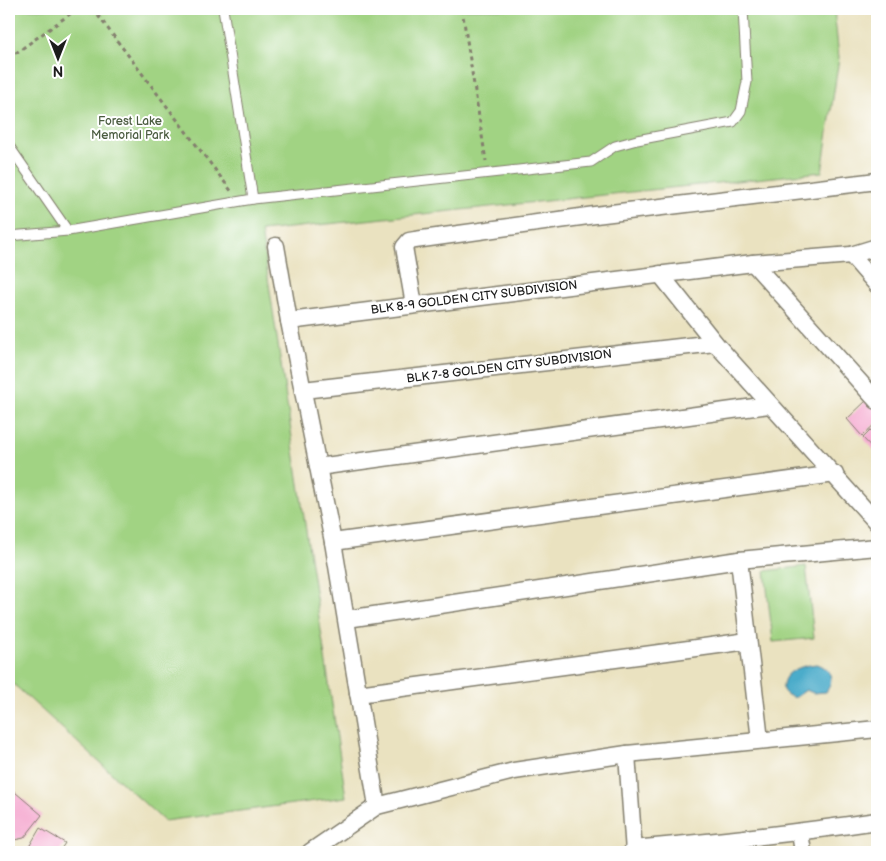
<svg xmlns="http://www.w3.org/2000/svg" width="886" height="861" font-family="'Balsamiq Sans',sans-serif">
	<rect width="100%" height="100%" fill="#fff"/>
	<filter id="ink" filterUnits="userSpaceOnUse"><feTurbulence type="fractalNoise" baseFrequency=".02" numOctaves="2"/><feDisplacementMap in="SourceGraphic" scale="10" xChannelSelector="R" yChannelSelector="G"/><feConvolveMatrix kernelMatrix="1 2 1 2 8 2 1 2 1" color-interpolation-filters="sRGB"/></filter>
	<filter id="wash" filterUnits="userSpaceOnUse"><feTurbulence type="fractalNoise" baseFrequency=".0096" numOctaves="4" result="noise"/><feDisplacementMap in="SourceGraphic" scale="20" xChannelSelector="R" yChannelSelector="G"/><feGaussianBlur stdDeviation="1.12" result="paint"/><feColorMatrix in="noise" values="0 0 0 0 0 0 0 0 0 0 0 0 0 0 0 0 0 1.4 0 .05"/><feComposite in="paint" operator="in"/></filter>
	<g filter="url(#wash)">
		<rect width="100%" height="100%" fill="#eae2c0"/>
		<g fill="#a1d383" stroke="#5e7850">
			<path d="M9 9H834L839 58 822 172 261 231 346 797 164 821 9 680Z"/>
			<path d="M806 566 814 638 773 642 765 571Z"/>
		</g>
		<path fill="#4bacca" stroke="#346473" d="M817 664C831 668 835 680 826 692L813 693 806 690C803 692 799 695 796 697 793 698 791 697 788 695 784 693 782 690 783 686 783 670 805 665 817 664Z"/>
		<g id="blocks">
			<g fill="#f4a5cd">
				<path d="M868 399 877 409V422L862 436 847 419Z"/>
				<path d="M877 424V453L863 438Z"/>
				<path d="M9 787 42 815 24 838 9 841Z"/>
				<path d="M40 828 65 843 59 852H26Z"/>
			</g>
		</g>
	</g>
	<g filter="url(#ink)">
		<use href="#blocks" fill-opacity="0" stroke="#837f6e" stroke-width="1"/>
		<g fill="none" stroke-linecap="round" stroke-linejoin="round">
			<g stroke="#837f6e" stroke-width="11">
				<g id="service">
					<path d="M223 9 253 199"/>
					<path d="M9 146 68 231"/>
					<path d="M9 236 68 231 253 199 591 162 615 146 637 140 733 122 741 111 747 82 743 9"/>
				</g>
			</g>
			<g stroke="#837f6e" stroke-width="19">
				<g id="minor">
					<path d="M276 246 289 321 333 542 377 806"/>
					<path d="M851 255 877 285"/>
					<path d="M753 263 877 401"/>
					<path d="M660 274 715 343 877 523"/>
					<path d="M414 305 404 247 409 241 415 240 595 215 877 181"/>
					<path d="M289 321 753 263 851 255 877 247"/>
					<path d="M303 390 715 343"/>
					<path d="M318 467 769 405"/>
					<path d="M333 542 835 474"/>
					<path d="M739 560 760 740"/>
					<path d="M347 619 739 560 877 547"/>
					<path d="M358 694 748 641"/>
					<path d="M627 754 634 852"/>
					<path d="M800 833 803 852"/>
					<path d="M633 849C715 842 796 833 877 821"/>
					<path d="M310 852 377 806 514 771 627 754 877 729"/>
				</g>
			</g>
			<g stroke="#837f6e" stroke-width="3" stroke-dasharray="4 4" stroke-linecap="butt">
				<path d="M93 9 232 192"/>
				<path d="M462 9 486 161"/>
				<path d="M9 58 77 9"/>
			</g>
			<use href="#service" stroke="#fff" stroke-width="9"/>
			<use href="#minor" stroke="#fff" stroke-width="16"/>
		</g>
	</g>
	<g text-anchor="middle" stroke-width="4" stroke-linejoin="round" paint-order="stroke">
		<g font-size="12" fill="#4b5c40" stroke="#fff">
			<text x="130" y="125">Forest Lake<tspan x="130" dy="14">Memorial Park</tspan></text>
		</g>
		<g font-size="12" fill="#1c1c1c" stroke="#fff">
			<text transform="translate(474 297) rotate(-7)" y="4">BLK 8-9 GOLDEN CITY SUBDIVISION</text>
			<text transform="translate(509 366) rotate(-7)" y="4">BLK 7-8 GOLDEN CITY SUBDIVISION</text>
		</g>
	</g>
	<rect width="886" height="861" fill="none" stroke="#fff" stroke-width="30"/>
	<g transform="translate(58 58) rotate(180)" stroke="#ffffff" stroke-width="4" paint-order="stroke">
	<path d="M0-4L9 19L0 12L-9 19Z" fill="#1c1c1c"/>
	<text y="-8" font-size="14" font-weight="bold" text-anchor="middle" fill="#1c1c1c">N</text>
	</g>
</svg>
